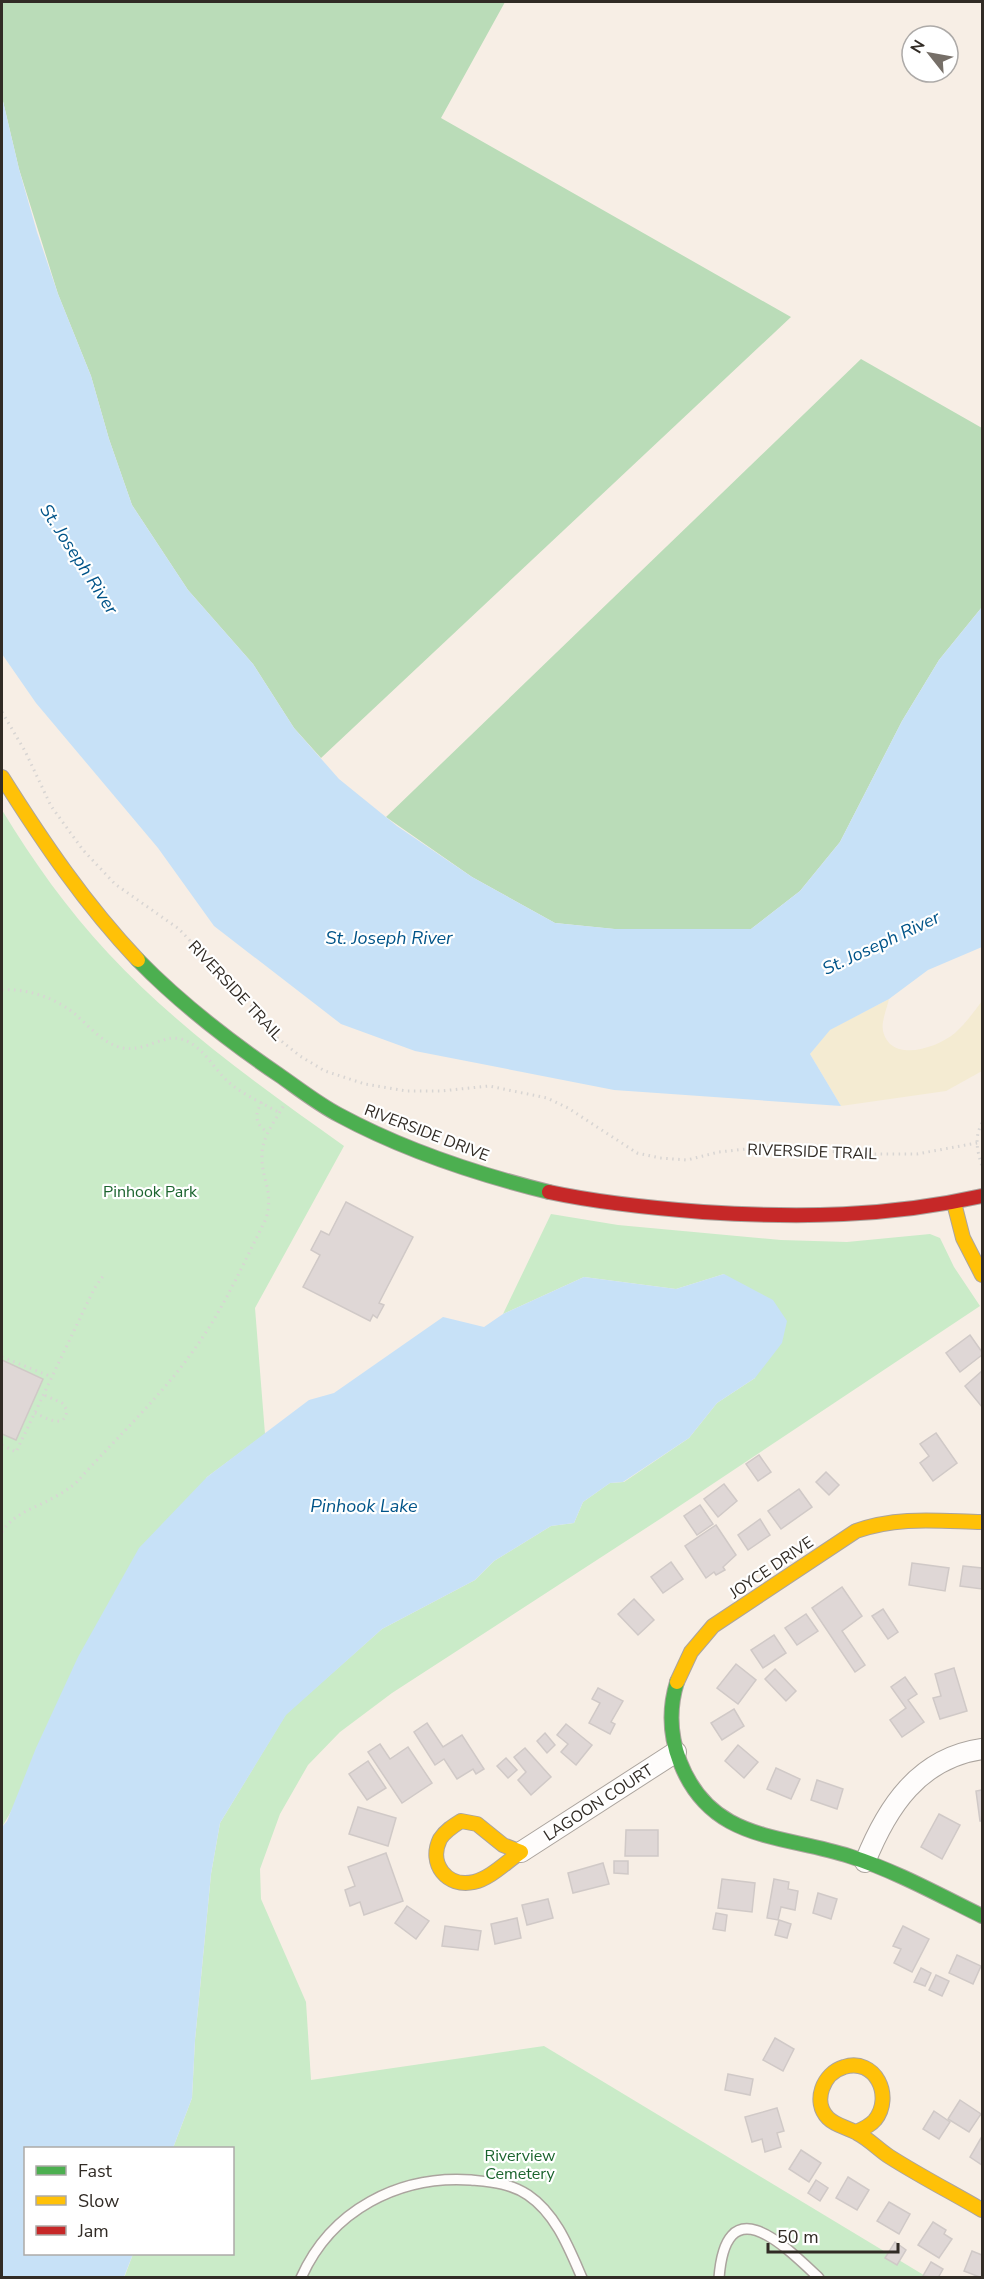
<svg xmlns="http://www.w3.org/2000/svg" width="984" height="2279" font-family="'Nunito Sans',sans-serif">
	<rect width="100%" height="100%" fill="#f7eee5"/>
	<g fill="#caebc8">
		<path d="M2 810C33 861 67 909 108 953 178 1028 261 1087 344 1146L255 1308 265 1434 207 1477 2 1827Z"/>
		<path d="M551 1214 618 1225 781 1240 847 1242 930 1234 940 1238 954 1267 980 1306 660 1519 392 1693 340 1732 308 1765 280 1814 260 1869 261 1899 306 2002 311 2080 544 2046 927 2277 124 2278 133 2254H232V2148H173L192 2098 195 2040 211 1874 220 1823 286 1714 382 1629 475 1580 494 1561 551 1526 574 1523 583 1502 610 1483 624 1482 689 1438 717 1403 755 1378 724 1274 676 1289 584 1277 503 1314Z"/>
	</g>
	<g fill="#badcb8">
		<path d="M2 2H505L441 118 791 317 321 758 294 728 253 664 188 590 132 505 109 439 91 376 58 294 19 169 2 97Z"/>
		<path d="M861 359 982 428V607L939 660 902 721 840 842 800 891 751 929H614L555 923 472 877 386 817Z"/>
	</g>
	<path fill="#f4ebd2" d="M889 999C887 1008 881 1022 883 1031 891 1064 937 1048 955 1033 965 1024 974 1012 982 1001V1071L946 1091 841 1106 810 1054 829 1030Z"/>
	<g fill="#c7e1f7">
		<path d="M2 97 19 169 37 232 58 294 91 376 109 439 132 505 188 590 253 664 294 728 339 779 397 826 472 877 555 923 615 929H751L800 891 840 842 902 721 939 660 982 607V947L928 970 889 999 830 1030 810 1054 841 1106 614 1090 415 1051 341 1024 214 926 158 848 36 703 2 654Z"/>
		<path d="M724 1274 773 1300 787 1321 782 1343 755 1378 717 1403 689 1438 623 1482 610 1483 583 1502 574 1523 551 1526 494 1561 475 1580 382 1629 286 1715 220 1823 211 1874 195 2040 192 2098 173 2148H26V2254H133L124 2277H2V1827L7 1821 36 1748 78 1657 139 1548 207 1477 309 1400 334 1393 443 1317 484 1327 503 1314 584 1277 676 1289Z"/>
	</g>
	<g fill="#dfd7d6" stroke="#d0c9c7" stroke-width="1.5">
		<path d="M346 1202 413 1237 379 1303 384 1305 377 1318 373 1315 370 1321 303 1287 320 1255 311 1250 321 1231 329 1235Z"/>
		<path d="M970 1335 982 1352V1355L960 1372 946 1353Z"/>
		<path d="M2 1360 43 1379 16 1440 2 1434Z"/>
		<path d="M982 1371V1407L965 1386Z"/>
		<path d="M936 1433 957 1463 933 1481 920 1463 929 1456 920 1444Z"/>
		<path d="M759 1455 771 1472 758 1481 746 1464Z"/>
		<path d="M826 1472 839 1485 829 1495 816 1482Z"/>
		<path d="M724 1484 737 1501 718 1517 704 1499Z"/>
		<path d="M799 1489 812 1507 781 1529 768 1511Z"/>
		<path d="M700 1505 713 1524 697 1535 684 1516Z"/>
		<path d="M760 1519 770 1535 748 1550 738 1535Z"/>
		<path d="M716 1525 736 1555 723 1567 725 1570 716 1575 714 1572 706 1578 685 1546Z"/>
		<path d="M671 1562 683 1579 663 1593 651 1577Z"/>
		<path d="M912 1563 949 1568 945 1591 909 1585Z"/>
		<path d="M963 1566 982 1568V1589L960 1586Z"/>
		<path d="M842 1587 862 1616 842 1631 865 1665 855 1672 812 1608Z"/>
		<path d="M634 1599 654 1620 638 1635 618 1614Z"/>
		<path d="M883 1609 898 1632 888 1639 872 1616Z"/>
		<path d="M806 1614 818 1631 797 1645 785 1628Z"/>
		<path d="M774 1635 786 1653 763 1668 751 1650Z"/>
		<path d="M736 1664 756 1680 738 1704 717 1688Z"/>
		<path d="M954 1668 967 1711 940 1719 933 1698 941 1696 935 1674Z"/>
		<path d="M775 1669 796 1691 786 1701 765 1679Z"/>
		<path d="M905 1677 917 1694 908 1700 924 1722 902 1737 890 1720 906 1708 891 1687Z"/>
		<path d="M598 1688 623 1701 611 1722 615 1724 610 1734 589 1723 600 1703 592 1699Z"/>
		<path d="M734 1709 744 1726 722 1740 711 1723Z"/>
		<path d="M427 1723 443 1747 462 1735 484 1769 476 1774 473 1769 457 1779 444 1759 435 1765 414 1732Z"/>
		<path d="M566 1724 592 1745 576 1765 561 1752 568 1744 557 1735Z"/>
		<path d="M545 1733 555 1745 547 1753 537 1741Z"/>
		<path d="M380 1744 390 1759 408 1747 432 1783 402 1803 368 1752Z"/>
		<path d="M738 1745 758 1762 744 1778 725 1761Z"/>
		<path d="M525 1748 551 1777 531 1795 518 1780 526 1772 514 1757Z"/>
		<path d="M506 1758 517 1770 508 1778 497 1766Z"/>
		<path d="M368 1761 386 1788 367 1800 349 1774Z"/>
		<path d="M776 1768 800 1779 791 1799 767 1789Z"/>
		<path d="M817 1780 843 1789 837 1809 811 1800Z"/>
		<path d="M982 1790V1821H980L976 1791Z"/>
		<path d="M358 1807 396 1818 388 1846 349 1834Z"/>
		<path d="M939 1814 960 1825 942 1859 921 1847Z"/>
		<path d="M626 1830H658V1856H625Z"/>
		<path d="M386 1853 403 1901 364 1915 360 1902 350 1906 345 1890 355 1886 348 1867Z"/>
		<path d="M614 1861H628V1874L614 1873Z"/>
		<path d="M603 1863 609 1884 573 1893 568 1873Z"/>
		<path d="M722 1879 755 1883 752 1912 718 1908Z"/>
		<path d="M774 1879 789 1882 788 1889 798 1891 795 1910 781 1907 778 1920 767 1918Z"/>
		<path d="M818 1893 837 1899 831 1919 813 1913Z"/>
		<path d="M548 1899 553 1918 527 1925 522 1905Z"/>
		<path d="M407 1906 429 1921 416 1939 395 1923Z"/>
		<path d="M716 1913 727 1915 725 1931 713 1929Z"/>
		<path d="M517 1918 521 1938 495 1944 491 1924Z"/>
		<path d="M779 1920 791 1924 787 1938 775 1935Z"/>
		<path d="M445 1926 481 1931 478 1950 442 1946Z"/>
		<path d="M903 1926 929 1939 912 1972 894 1963 901 1949 893 1946Z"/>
		<path d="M957 1955 981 1966 973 1984 949 1973Z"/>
		<path d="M921 1968 931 1973 925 1986 914 1982Z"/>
		<path d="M936 1975 949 1981 942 1996 929 1990Z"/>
		<path d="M775 2038 794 2049 783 2071 763 2060Z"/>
		<path d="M728 2074 753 2079 750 2095 725 2090Z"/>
		<path d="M960 2100 981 2114 969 2132 948 2119Z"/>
		<path d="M777 2108 784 2131 777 2133 781 2147 765 2152 762 2139 752 2142 745 2117Z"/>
		<path d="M934 2111 950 2122 939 2139 923 2129Z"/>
		<path d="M981 2138 982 2139V2165L970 2157Z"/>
		<path d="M801 2150 821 2163 809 2182 789 2169Z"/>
		<path d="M848 2177 869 2190 857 2210 836 2198Z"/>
		<path d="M816 2180 828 2188 820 2201 808 2193Z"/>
		<path d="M889 2202 910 2214 899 2234 877 2221Z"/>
		<path d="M933 2222 946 2230 944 2234 952 2239 939 2258 918 2245Z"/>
		<path d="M895 2242 906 2250 897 2265 885 2258Z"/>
		<path d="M972 2251 982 2255V2278L964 2271Z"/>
		<path d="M931 2262 943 2269 938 2278 923 2276Z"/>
	</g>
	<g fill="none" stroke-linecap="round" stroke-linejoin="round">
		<g stroke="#aba49e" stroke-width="12">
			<g id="lane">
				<path d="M301 2278C331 2210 399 2175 471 2180 492 2182 510 2183 528 2195 556 2214 569 2248 582 2278"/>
				<path d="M719 2278C726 2187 783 2244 819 2278"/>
			</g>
		</g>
		<g stroke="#aba49e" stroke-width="22">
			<g id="street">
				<path d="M521 1852 676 1752"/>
				<path d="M865 1862C887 1807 919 1758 982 1749"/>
			</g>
		</g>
		<g stroke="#aba49e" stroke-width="16">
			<g id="fast">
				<path d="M138 960C180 1003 229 1041 279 1075 299 1089 318 1104 339 1115 402 1149 480 1175 549 1192"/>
				<path d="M677 1682C669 1708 670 1736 680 1762 711 1842 781 1834 849 1856 896 1871 939 1895 982 1916"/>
			</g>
		</g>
		<g stroke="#aba49e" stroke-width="16">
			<g id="slow">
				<path d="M2 777C43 842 85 904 138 960"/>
				<path d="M954 1203 963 1238 982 1275"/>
				<path d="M677 1682 691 1652 713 1626 856 1531C898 1516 938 1521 982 1522"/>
				<path d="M461 1821 477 1824 503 1845 521 1852C506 1862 491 1878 474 1882 447 1888 428 1864 440 1839 445 1831 453 1826 461 1821Z"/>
				<path d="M856 2132C863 2129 870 2126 875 2120 894 2096 875 2057 844 2067 823 2073 812 2102 828 2118 836 2126 847 2127 857 2133 869 2139 879 2150 890 2157 920 2176 951 2192 982 2210"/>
			</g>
		</g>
		<g stroke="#aba49e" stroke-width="16">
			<path id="jam" d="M549 1192C600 1203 651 1208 703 1212 799 1218 888 1217 982 1196"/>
		</g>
		<g stroke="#d8d5d3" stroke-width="3" stroke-dasharray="1.5 4.5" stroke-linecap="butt">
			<path d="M2 712 25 751 51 806 83 850 115 884 179 929 249 1003 275 1036 300 1056 325 1071 365 1084 407 1091H441L489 1086 547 1098 568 1108 637 1153 660 1158 687 1160 719 1152 764 1147 869 1154H917L982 1142"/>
			<path d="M2 990C26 988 56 998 75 1014 89 1026 103 1044 123 1048 145 1052 164 1034 181 1039 204 1045 214 1071 232 1085 246 1096 264 1104 280 1113"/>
			<path d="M262 1102C254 1114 255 1125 268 1132"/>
			<path d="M982 1123C974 1138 977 1150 982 1166"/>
			<path d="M2 1357 52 1377"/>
			<path d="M35 1413C46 1418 65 1430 67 1410L62 1403 44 1395"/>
			<path d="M2 1445 16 1452 94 1289 103 1276"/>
			<path d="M2 1532C15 1511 38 1508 58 1495 64 1492 69 1488 75 1484 115 1439 161 1397 196 1347 224 1308 244 1262 266 1219 274 1191 262 1182 262 1157 261 1138 275 1121 284 1105"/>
		</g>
		<use href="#lane" stroke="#fefcfb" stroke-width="9"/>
		<use href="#street" stroke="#fefcfb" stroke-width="20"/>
		<use href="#fast" stroke="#4caf50" stroke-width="14"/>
		<use href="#slow" stroke="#ffc107" stroke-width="14"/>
		<use href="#jam" stroke="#c62828" stroke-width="14"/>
	</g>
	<g text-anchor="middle" stroke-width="4.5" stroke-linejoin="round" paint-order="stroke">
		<g font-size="16" fill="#312b25" stroke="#fff">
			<text transform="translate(236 990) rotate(47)" y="6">RIVERSIDE TRAIL</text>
			<text transform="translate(427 1132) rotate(21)" y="6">RIVERSIDE DRIVE</text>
			<text transform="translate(812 1151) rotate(2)" y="6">RIVERSIDE TRAIL</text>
			<text transform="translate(771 1567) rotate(-34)" y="6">JOYCE DRIVE</text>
			<text transform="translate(598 1802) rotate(-33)" y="6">LAGOON COURT</text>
		</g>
		<g font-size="16" fill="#1b642e" stroke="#fff">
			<text x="150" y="1197">Pinhook Park</text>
			<text x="520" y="2161">Riverview<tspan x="520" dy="18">Cemetery</tspan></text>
		</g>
		<g font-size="18" font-style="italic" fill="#005489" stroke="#fff">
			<text transform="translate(79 559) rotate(57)" y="6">St. Joseph River</text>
			<text x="389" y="944">St. Joseph River</text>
			<text transform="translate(881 943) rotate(-25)" y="6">St. Joseph River</text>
			<text x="364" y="1512">Pinhook Lake</text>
		</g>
	</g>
	<rect width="984" height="2279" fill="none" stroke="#312b25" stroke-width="6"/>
	<rect x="24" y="2147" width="210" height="108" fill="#ffffff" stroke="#adaaa8" stroke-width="1.5"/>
	<rect x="36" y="2166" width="30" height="9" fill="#4caf50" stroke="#adaaa8" stroke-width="1.5"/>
	<text x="78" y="2177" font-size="18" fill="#312b25">Fast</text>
	<rect x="36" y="2196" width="30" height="9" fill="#ffc107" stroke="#adaaa8" stroke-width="1.5"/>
	<text x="78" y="2207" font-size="18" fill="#312b25">Slow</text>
	<rect x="36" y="2226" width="30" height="9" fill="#c62828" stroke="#adaaa8" stroke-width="1.5"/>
	<text x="78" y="2237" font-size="18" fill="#312b25">Jam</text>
	<g transform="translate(930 54) rotate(301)"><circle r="28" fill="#ffffff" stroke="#adaaa8" stroke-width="1.5"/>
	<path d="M0-4.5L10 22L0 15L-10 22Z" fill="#766f68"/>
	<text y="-9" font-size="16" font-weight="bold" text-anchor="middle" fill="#312b25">N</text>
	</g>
	<path d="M768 2243v9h130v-9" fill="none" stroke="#312b25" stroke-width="3"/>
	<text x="777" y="2243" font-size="18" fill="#312b25" stroke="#ffffff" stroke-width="4.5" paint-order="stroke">50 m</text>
</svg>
